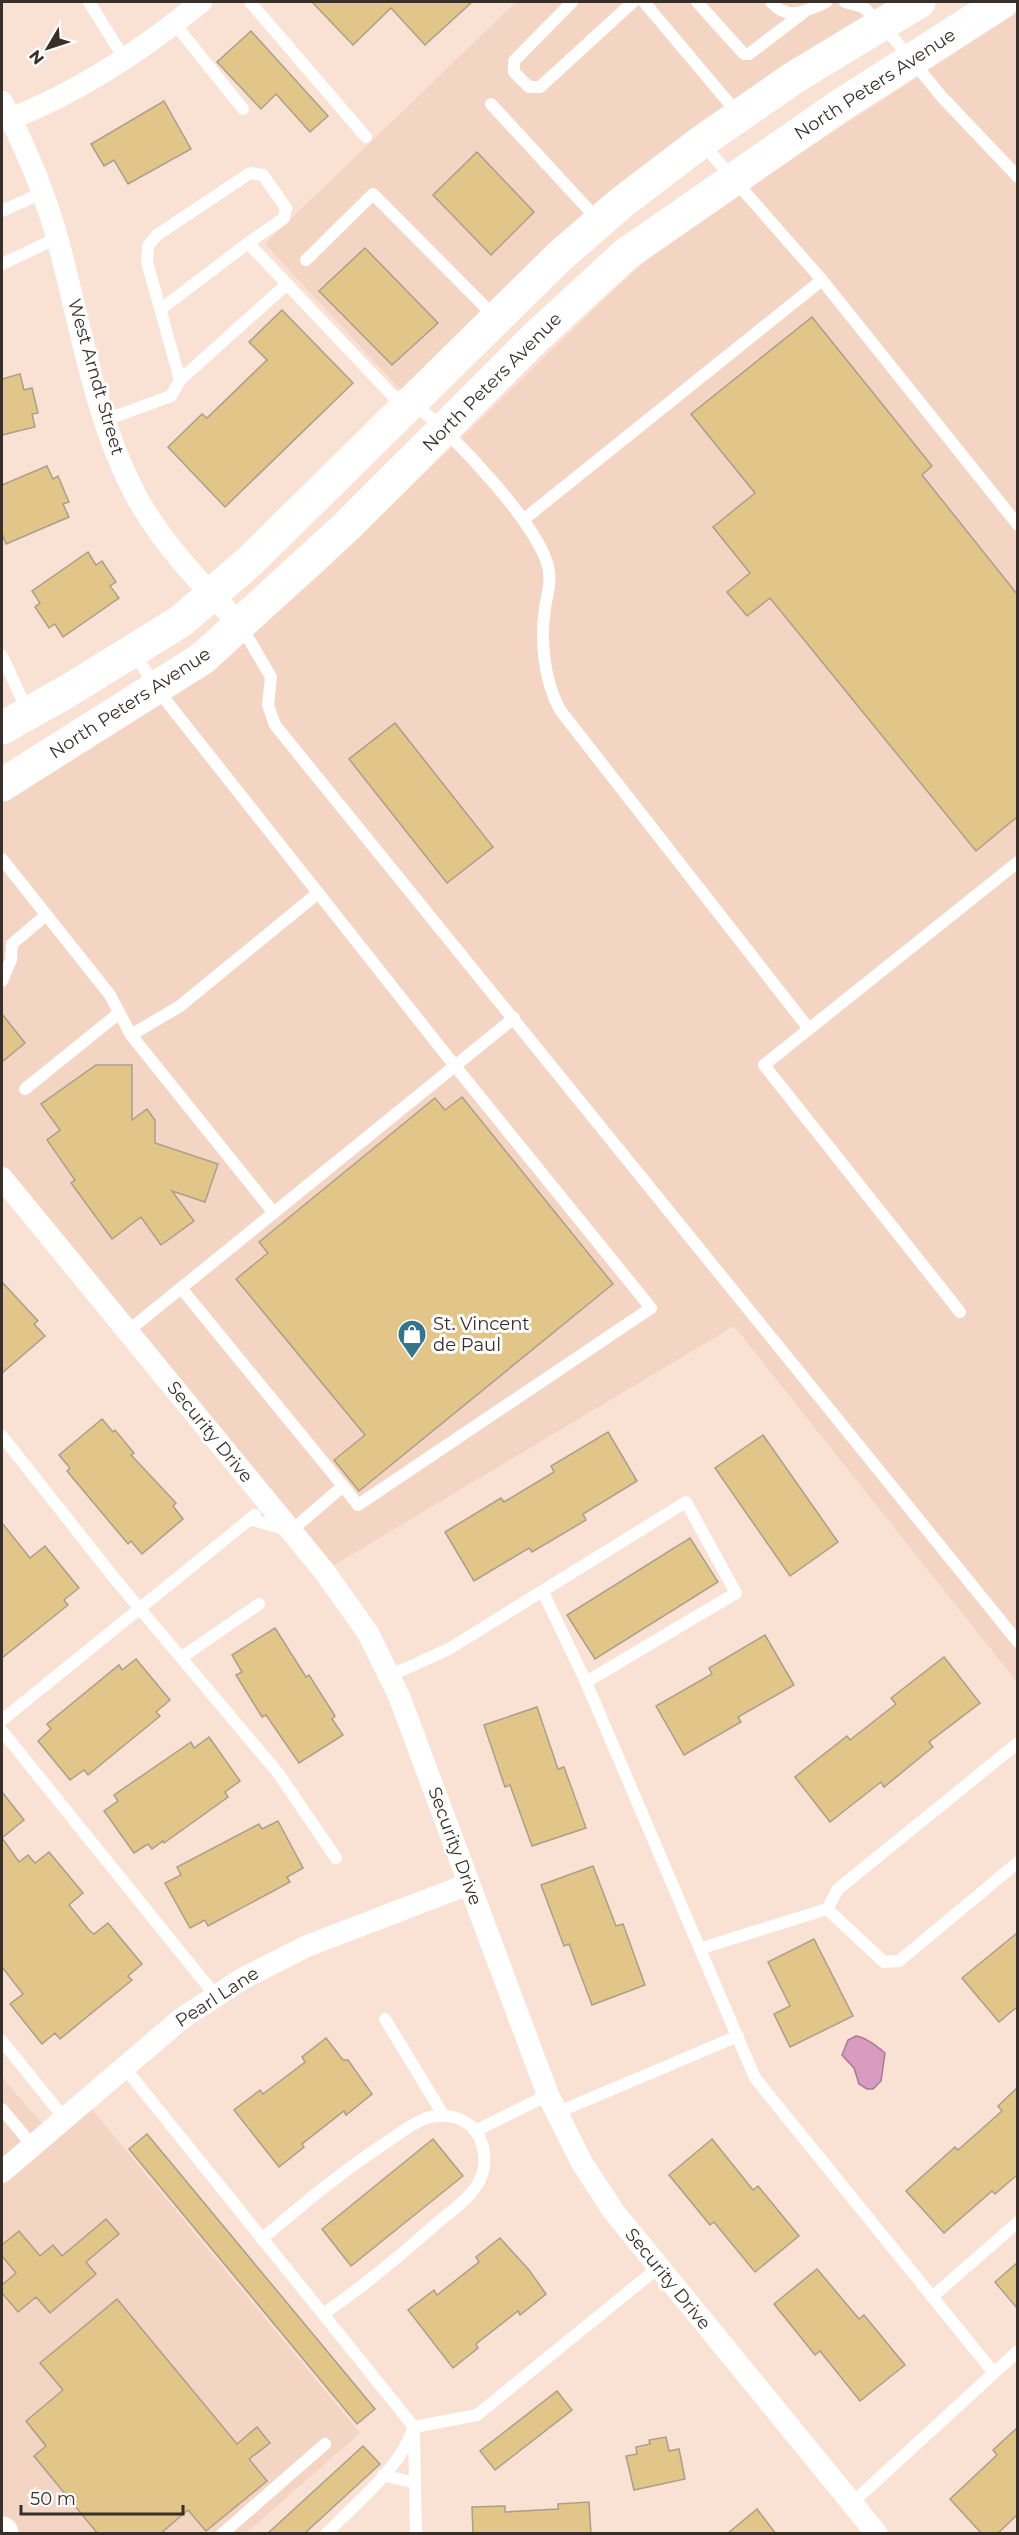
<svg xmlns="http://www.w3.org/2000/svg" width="1019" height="2535" font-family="Montserrat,sans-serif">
	<rect width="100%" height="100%" fill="#f9e1d3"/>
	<g fill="#f4d4c3">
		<path d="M516 2H919L701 142 412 402 265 244Z"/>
		<path d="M1017 13V1682L734 1326 324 1571 2 1178V785L212 668 320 575 618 286 654 254 734 196Z"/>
		<path d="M2 2077 48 2131 85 2101 360 2433 246 2533H4L13 2527 2 2515Z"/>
	</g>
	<path fill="#d79cc0" stroke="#a77b93" stroke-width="1.5" d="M856 2036C865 2037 878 2047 885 2053L881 2081 873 2089H867L859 2084 854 2068 842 2055 848 2040Z"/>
	<g fill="#e2c589" stroke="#aaa08a" stroke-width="1.5">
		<path d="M312 2H472L425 45 391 8 353 45Z"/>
		<path d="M251 31 328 116 310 132 276 94 261 109 217 62Z"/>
		<path d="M164 101 191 149 128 184 114 160 104 166 91 144Z"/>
		<path d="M477 152 534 212 491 255 433 195Z"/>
		<path d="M365 248 438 323 392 365 319 291Z"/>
		<path d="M282 310 353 383 225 507 168 447 202 414 207 418 267 360 249 342Z"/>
		<path d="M812 317 932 466 922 475 1017 594V817L976 851 770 598 747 616 727 592 750 573 713 527 755 493 691 414Z"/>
		<path d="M20 374 24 390 32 388 38 413 32 414 35 427 2 435V379Z"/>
		<path d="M47 466 53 479 58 476 69 502 63 504 69 517 6 544 2 534V485Z"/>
		<path d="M88 552 96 565 102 561 116 582 110 586 119 598 63 637 55 624 49 628 35 607 40 603 32 591Z"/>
		<path d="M395 723 493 847 447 883 349 759Z"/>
		<path d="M2 1014 25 1043 2 1062Z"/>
		<path d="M96 1065H132V1120L147 1109 155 1120V1143L218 1164 205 1202 172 1191 194 1221 161 1245 141 1217 112 1239 71 1183 75 1180 47 1140 60 1130 41 1104Z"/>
		<path d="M462 1097 613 1284 359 1491 334 1460 365 1435 236 1279 268 1253 259 1242 435 1098 445 1110Z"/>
		<path d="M2 1282 38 1321 34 1324 45 1336 2 1373Z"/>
		<path d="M102 1419 113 1432 115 1430 134 1453 131 1455 176 1503 173 1506 183 1519 142 1554 131 1541 128 1544 67 1471 70 1468 59 1455Z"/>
		<path d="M608 1432 637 1481 583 1514 586 1520 532 1552 529 1548 474 1581 445 1532 501 1498 504 1502 554 1472 551 1466Z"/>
		<path d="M763 1435 838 1542 790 1576 715 1468Z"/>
		<path d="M2 1523 30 1558 45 1546 79 1588 64 1600 68 1605 2 1658Z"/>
		<path d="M690 1538 718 1582 595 1659 567 1615Z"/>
		<path d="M275 1628 306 1677 309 1675 335 1716 332 1719 343 1735 299 1763 266 1715 262 1717 236 1675 242 1672 232 1655Z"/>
		<path d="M765 1635 794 1685 738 1717 741 1722 684 1755 656 1706 712 1674 709 1668Z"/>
		<path d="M944 1657 980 1703 929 1742 933 1747 884 1787 881 1782 830 1822 795 1777 847 1736 850 1740 896 1704 891 1698Z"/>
		<path d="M136 1659 170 1700 156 1712 160 1716 88 1775 84 1770 70 1780 38 1741 51 1729 47 1724 119 1665 122 1670Z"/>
		<path d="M537 1707 558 1769 564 1767 586 1828 532 1846 510 1785 505 1787 484 1725Z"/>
		<path d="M209 1737 240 1781 225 1792 228 1797 164 1843 163 1841 152 1849 148 1844 134 1853 104 1811 118 1801 114 1795 191 1742 194 1748Z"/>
		<path d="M2 1792 24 1820 2 1838 19 1862 28 1855 35 1863 49 1852 83 1893 69 1905 89 1930 94 1934 108 1923 142 1964 128 1976 132 1980 60 2039 55 2033 42 2044 10 2004 23 1994 2 1967Z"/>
		<path d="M278 1821 303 1868 287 1877 290 1882 208 1926 205 1920 190 1928 165 1883 181 1875 177 1867 259 1824 262 1829Z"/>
		<path d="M593 1866 616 1926 623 1924 645 1985 592 2005 569 1944 564 1946 541 1885Z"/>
		<path d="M1017 1933V2007L999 2022 962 1978Z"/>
		<path d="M814 1939 853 2016 790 2047 774 2014 790 2006 768 1962Z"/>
		<path d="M326 2038 343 2060H348L372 2094 346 2115 344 2111 302 2144 304 2147 279 2167 234 2110 260 2090 263 2094 305 2062 302 2057Z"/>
		<path d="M1017 2088V2175L995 2194 992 2191 944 2233 906 2191 955 2147 958 2150 1002 2111 998 2106Z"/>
		<path d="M147 2134 375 2409 357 2424 129 2149Z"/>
		<path d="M433 2139 463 2176 351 2266 322 2229Z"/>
		<path d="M712 2139 753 2190 758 2186 799 2236 755 2272 714 2222 710 2225 669 2175Z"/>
		<path d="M106 2219 119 2234 86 2262 96 2274 50 2313 36 2297 18 2312 2 2293V2285L16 2273 2 2256V2245L19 2231 40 2256 53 2245 62 2256Z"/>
		<path d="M500 2238 529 2270 546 2294 520 2315 518 2311 476 2344 478 2348 453 2368 408 2310 434 2290 437 2295 479 2262 476 2257Z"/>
		<path d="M1017 2263V2308L995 2282Z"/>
		<path d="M817 2269 859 2319 864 2315 905 2365 860 2401 820 2351 815 2355 774 2304Z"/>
		<path d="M117 2299 237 2444 257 2427 270 2443 249 2459 267 2481 206 2531 188 2510 160 2534H98L34 2456 46 2446 26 2421 63 2390 40 2363Z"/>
		<path d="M557 2391 572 2410 495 2470 480 2451Z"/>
		<path d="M1017 2428V2515L997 2534H982L950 2499 997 2455 993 2450Z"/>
		<path d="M666 2437 669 2451 679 2449 685 2479 634 2490 626 2456 637 2454 636 2447 650 2444 649 2440Z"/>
		<path d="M363 2446 380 2464 304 2534H267Z"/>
		<path d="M589 2502 591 2534H473L472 2507 505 2506V2512L558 2509V2504Z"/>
		<path d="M757 2509 776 2534H727Z"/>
	</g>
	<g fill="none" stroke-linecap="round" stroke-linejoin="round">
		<g stroke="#fff" stroke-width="12">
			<path d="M89 2 124 58"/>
			<path d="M250 2 366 137"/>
			<path d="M572 2 514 61V72L529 87H540L633 2"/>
			<path d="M644 2 739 115"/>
			<path d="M697 2 744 54H749L803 13"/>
			<path d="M771 2C789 22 805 11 826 2"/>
			<path d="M845 2 863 7 882 24 942 97 1018 177"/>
			<path d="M174 23 243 109"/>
			<path d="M491 104 599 221"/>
			<path d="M701 142 822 280 1018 525"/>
			<path d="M2 211 42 193"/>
			<path d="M306 260 373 194 496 318"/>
			<path d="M2 264 57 238"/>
			<path d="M161 309 248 243"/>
			<path d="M180 380 287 284"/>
			<path d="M105 420 171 396 180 380 147 262 148 246 157 235 250 173 263 175 286 208 284 218 248 243 393 396C400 398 408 400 414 404 449 430 545 530 549 572 551 585 547 595 545 608 540 641 544 680 560 710L809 1029"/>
			<path d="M523 520 822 280"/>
			<path d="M241 626 271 677 268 705 275 725 1018 1642"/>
			<path d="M134 652 156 688 455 1066 651 1308 358 1505 343 1486 291 1531 250 1519"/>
			<path d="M2 656 28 712"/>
			<path d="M2 859 110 995 131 1035 274 1213"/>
			<path d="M2 981 11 960 12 944 46 915"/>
			<path d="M131 1035 180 1006 318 893"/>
			<path d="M25 1089 119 1013"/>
			<path d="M181 1288 343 1486"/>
			<path d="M960 1312 764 1065 1018 862"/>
			<path d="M128 1331 514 1018"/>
			<path d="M2 1436 115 1579 278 1773 336 1858"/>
			<path d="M543 1592 586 1682 755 2078 994 2373"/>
			<path d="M182 1657 259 1604"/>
			<path d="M389 1676 449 1649 686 1502 736 1593 586 1682"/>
			<path d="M2 1720 255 1515"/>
			<path d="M2 1731 215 1995"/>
			<path d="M1018 1743 838 1889 827 1909 884 1962 899 1961 1018 1862"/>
			<path d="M702 1948 827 1909"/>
			<path d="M385 2019 444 2116"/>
			<path d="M2 2041 64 2118"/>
			<path d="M124 2067 414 2427 477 2415 659 2267"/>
			<path d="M2 2109 32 2145"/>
			<path d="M556 2113 738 2036"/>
			<path d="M475 2131 548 2095"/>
			<path d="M262 2239C300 2206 339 2174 381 2146 395 2137 409 2125 424 2119 440 2113 458 2115 471 2126 487 2141 488 2168 477 2185 468 2200 450 2212 437 2223 401 2255 363 2287 323 2314"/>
			<path d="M932 2297 1018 2222"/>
			<path d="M414 2430 416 2534"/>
			<path d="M383 2475 415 2483"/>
			<path d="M852 2503 1018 2351"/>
			<path d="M222 2534 325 2444"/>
			<path d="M326 2534C356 2503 400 2469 414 2427"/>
		</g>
		<g stroke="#fff" stroke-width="22">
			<path d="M2 102C25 146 45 193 58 241 81 326 94 416 135 494 162 544 201 584 241 625"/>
			<path d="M10 119C79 92 144 49 201 2"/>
			<path d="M2 1178 324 1571 368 1633 399 1696 548 2095 582 2163 614 2212 877 2534"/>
			<path d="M2 2172 181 2019 242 1979 307 1946 469 1884"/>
		</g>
		<g stroke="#fff" stroke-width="33">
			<path d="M2 728 66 692 181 621 250 561 560 256 621 203 701 142 795 77 919 2"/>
			<path d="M2 785 203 658 347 526 536 337 626 254 838 107 1002 2"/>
			<path d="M2 2533V2534"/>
		</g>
	</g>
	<defs>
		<g id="shop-pin" transform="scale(1.5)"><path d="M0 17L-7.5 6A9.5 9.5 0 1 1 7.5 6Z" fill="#357489" stroke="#fff"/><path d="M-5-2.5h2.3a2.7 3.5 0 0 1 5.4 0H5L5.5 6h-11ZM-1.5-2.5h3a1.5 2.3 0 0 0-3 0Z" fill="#fff"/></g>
	</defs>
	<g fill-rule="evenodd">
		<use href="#shop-pin" x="412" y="1334"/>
	</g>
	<g text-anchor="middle" stroke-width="6" stroke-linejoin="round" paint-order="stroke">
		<g font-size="18" fill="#382f2a" stroke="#fff">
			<text transform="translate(875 84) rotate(-33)" y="6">North Peters Avenue</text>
			<text transform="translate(96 377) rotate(74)" y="6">West Arndt Street</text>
			<text transform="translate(492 382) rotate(-45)" y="6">North Peters Avenue</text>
			<text transform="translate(130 703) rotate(-33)" y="6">North Peters Avenue</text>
			<text transform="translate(210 1432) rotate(51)" y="6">Security Drive</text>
			<text transform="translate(455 1846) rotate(70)" y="6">Security Drive</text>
			<text transform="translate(217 1997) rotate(-33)" y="6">Pearl Lane</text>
			<text transform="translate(668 2279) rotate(51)" y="6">Security Drive</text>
		</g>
		<g font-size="18" fill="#382f2a" stroke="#fff" text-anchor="start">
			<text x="433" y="1330">St. Vincent<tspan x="433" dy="21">de Paul</tspan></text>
		</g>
	</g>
	<rect width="1019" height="2535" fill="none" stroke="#382f2a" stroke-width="6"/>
	<g transform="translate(48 48) rotate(231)" stroke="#ffffff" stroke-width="4.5" paint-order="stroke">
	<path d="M0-4.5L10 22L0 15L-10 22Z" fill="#382f2a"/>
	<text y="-9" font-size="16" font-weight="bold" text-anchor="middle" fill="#382f2a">N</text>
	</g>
	<path d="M21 2505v9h162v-9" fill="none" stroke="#382f2a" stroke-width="3"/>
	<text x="30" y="2505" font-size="18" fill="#382f2a" stroke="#ffffff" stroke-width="4.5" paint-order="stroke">50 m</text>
</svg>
